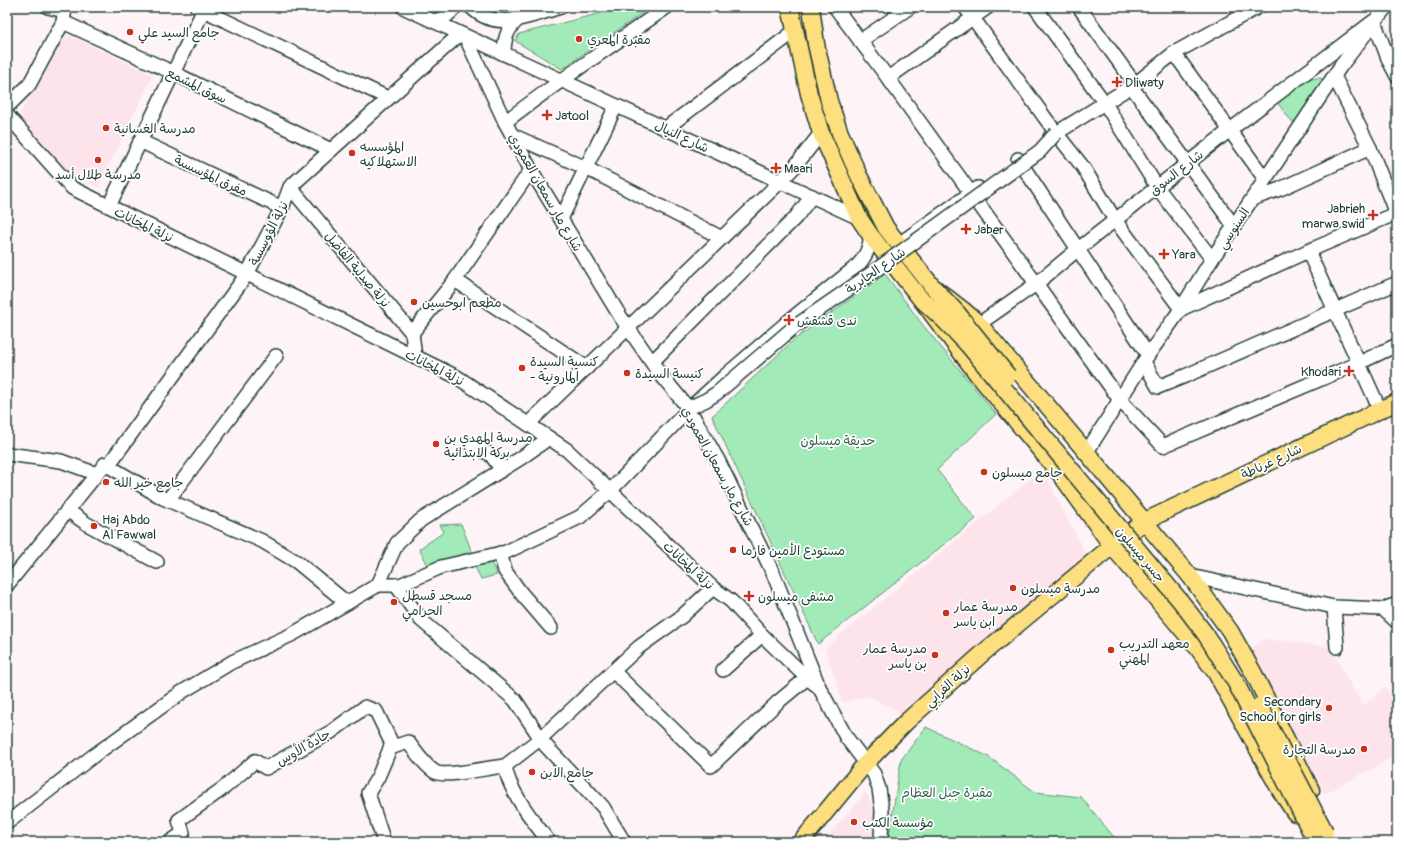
<svg xmlns="http://www.w3.org/2000/svg" width="1404" height="849" font-family="Pangolin,'Playpen Sans Arabic',sans-serif">
	<rect width="100%" height="100%" fill="#fef3f6"/>
	<filter id="ink" filterUnits="userSpaceOnUse"><feTurbulence type="fractalNoise" baseFrequency=".025" numOctaves="2"/><feDisplacementMap in="SourceGraphic" scale="8" xChannelSelector="R" yChannelSelector="G"/><feConvolveMatrix kernelMatrix="1 2 1 2 8 2 1 2 1" color-interpolation-filters="sRGB"/></filter>
	<g filter="url(#ink)">
		<g fill="#fde4eb">
			<path d="M71 36 153 75 98 188 63 169 19 116 34 88 51 62 61 39Z"/>
			<path d="M1041 470 1049 482 1088 559 900 718 893 708 867 696 843 703 825 648Z"/>
			<path d="M1266 639 1330 647 1351 686 1364 705 1385 687 1397 703V755L1325 794 1250 649Z"/>
			<path d="M866 792 875 814 874 842H823Z"/>
		</g>
		<g fill="#a2ebb9" stroke="#609476">
			<path d="M625 7H651L562 69 515 41 519 34Z"/>
			<path d="M1321 78 1324 84 1298 121 1292 122 1276 101 1306 79Z"/>
			<path d="M885 274 922 324 996 414 937 470 976 519 818 644 712 416 795 339Z"/>
			<path d="M461 524 472 552 429 567 419 549 444 532 440 525Z"/>
			<path d="M491 562 497 575 481 579 474 565Z"/>
			<path d="M926 727 989 757 1035 792 1081 797 1118 842H888L901 760Z"/>
		</g>
		<g fill="none" stroke-linecap="round" stroke-linejoin="round">
			<g stroke="#1f3d34" stroke-width="16">
				<g id="minor">
					<path d="M48 7 65 11"/>
					<path d="M197 7 388 98"/>
					<path d="M403 7 859 218"/>
					<path d="M471 7C497 33 531 15 561 7"/>
					<path d="M835 7 888 78 1120 400 1163 446 1359 363 1397 345"/>
					<path d="M965 7 1056 133 1083 167 1115 220 1181 309 1308 251 1397 213"/>
					<path d="M1035 7 1104 102 1157 187 1212 259"/>
					<path d="M1079 7 1135 84"/>
					<path d="M434 21C443 19 450 15 455 7"/>
					<path d="M63 22 174 73 331 150"/>
					<path d="M465 36 505 122 531 170 620 316 657 370 689 409 719 462 773 573 819 687 846 737 874 774 879 789 882 810 881 842"/>
					<path d="M860 41 910 7"/>
					<path d="M1174 53 1265 179"/>
					<path d="M504 54C504 39 507 28 520 18"/>
					<path d="M1334 76 1370 148 1397 216"/>
					<path d="M888 78 988 7"/>
					<path d="M1131 86 1234 226"/>
					<path d="M7 107 29 85 63 22 65 7"/>
					<path d="M7 115 72 188 457 377 549 438 567 450 713 588 731 601 762 635 807 678 819 687"/>
					<path d="M505 122C558 81 613 45 667 7"/>
					<path d="M666 128 795 31"/>
					<path d="M514 136 586 168 722 238"/>
					<path d="M1050 137 1135 84 1174 53 1258 7"/>
					<path d="M140 141 282 208"/>
					<path d="M1018 159 1148 355"/>
					<path d="M290 187 412 333 415 357"/>
					<path d="M1252 199 1280 189 1370 148"/>
					<path d="M109 206 205 7"/>
					<path d="M561 219 616 106"/>
					<path d="M899 244 978 188"/>
					<path d="M1308 251 1380 410"/>
					<path d="M455 280 587 368"/>
					<path d="M979 324 1036 284 1077 250 1230 130 1374 21 1389 61 1397 76"/>
					<path d="M412 333 455 280 531 170"/>
					<path d="M652 362 796 217 812 196"/>
					<path d="M1144 362 1158 387 1185 376 1397 283"/>
					<path d="M528 424 780 182 796 165 821 133"/>
					<path d="M549 438 521 458 421 520 397 543 378 585H400L441 567 506 552 580 517 610 491 689 409 725 376 790 320 857 266C866 257 869 248 871 236"/>
					<path d="M472 445 491 455 502 470"/>
					<path d="M1086 453 1148 355 1181 309 1212 259 1340 67 1386 7"/>
					<path d="M7 454 61 461 97 474"/>
					<path d="M105 464 163 498 262 541 297 562 347 603"/>
					<path d="M168 500 276 356"/>
					<path d="M67 510 87 524 157 562"/>
					<path d="M500 553 505 571 521 593 551 628"/>
					<path d="M1190 576 1334 607 1383 609 1397 604"/>
					<path d="M7 585 105 464 110 463 247 274 282 208 290 187 460 34"/>
					<path d="M396 585 421 620 515 700 545 745 603 807 624 842"/>
					<path d="M1334 607 1337 647"/>
					<path d="M1383 609 1397 622"/>
					<path d="M723 670 762 635"/>
					<path d="M613 671 711 766 778 702 807 678"/>
					<path d="M390 748 408 742C416 752 424 765 435 772 446 778 490 767 505 766 508 790 534 822 549 842"/>
					<path d="M505 766 541 738 639 647 681 617 713 588"/>
					<path d="M7 823 93 756 182 692 232 662 293 634 378 585"/>
					<path d="M170 842 183 833 179 820 225 787 255 761 266 768 331 732 365 707 376 711 392 744 378 777 368 793 384 842"/>
				</g>
			</g>
			<g stroke="#1f3d34" stroke-width="19">
				<g id="major">
					<path d="M790 7 809 94 821 133 859 218 871 236 920 298 978 375 1061 475 1112 546 1197 647 1216 673 1280 790 1295 813"/>
					<path d="M811 7 816 44 829 101 840 133 859 176 886 228 932 286 963 310 979 324 1190 576 1230 631 1254 674 1311 790"/>
					<path d="M801 842 866 763 906 722 983 653 1112 546 1145 521 1397 402"/>
				</g>
			</g>
			<use href="#minor" stroke="#fff" stroke-width="13"/>
			<use href="#major" stroke="#fedf80" stroke-width="16"/>
			<g stroke="#1f3d34" stroke-width="16" stroke-linecap="butt">
				<path id="minor-bridge" d="M693 406 706 400 717 393 794 327 869 275 1040 151 1056 133"/>
			</g>
			<g stroke="#1f3d34" stroke-width="19" stroke-linecap="butt">
				<g id="major-bridge">
					<path d="M932 286 958 314 1008 376"/>
					<path d="M920 298 943 319 968 345 1182 603 1206 635 1236 683 1316 842"/>
					<path d="M1259 706 1325 832"/>
				</g>
			</g>
			<use href="#minor-bridge" stroke="#fff" stroke-width="13"/>
			<use href="#major-bridge" stroke="#fedf80" stroke-width="16"/>
		</g>
	</g>
	<g fill="#c8321e" stroke="#fff" stroke-width="1.5">
		<circle cx="130" cy="32" r="4"/>
		<circle cx="579" cy="39" r="4"/>
		<path d="M1115 76h4v4h4v4h-4v4h-4v-4h-4v-4h4z"/>
		<path d="M545 109h4v4h4v4h-4v4h-4v-4h-4v-4h4z"/>
		<circle cx="106" cy="128" r="4"/>
		<circle cx="352" cy="153" r="4"/>
		<circle cx="98" cy="160" r="4"/>
		<path d="M774 162h4v4h4v4h-4v4h-4v-4h-4v-4h4z"/>
		<path d="M1371 209h4v4h4v4h-4v4h-4v-4h-4v-4h4z"/>
		<path d="M964 223h4v4h4v4h-4v4h-4v-4h-4v-4h4z"/>
		<path d="M1162 248h4v4h4v4h-4v4h-4v-4h-4v-4h4z"/>
		<circle cx="414" cy="302" r="4"/>
		<path d="M787 314h4v4h4v4h-4v4h-4v-4h-4v-4h4z"/>
		<circle cx="522" cy="368" r="4"/>
		<path d="M1347 365h4v4h4v4h-4v4h-4v-4h-4v-4h4z"/>
		<circle cx="627" cy="373" r="4"/>
		<circle cx="436" cy="444" r="4"/>
		<circle cx="984" cy="472" r="4"/>
		<circle cx="106" cy="482" r="4"/>
		<circle cx="94" cy="526" r="4"/>
		<circle cx="733" cy="550" r="4"/>
		<circle cx="1013" cy="588" r="4"/>
		<path d="M747 590h4v4h4v4h-4v4h-4v-4h-4v-4h4z"/>
		<circle cx="394" cy="602" r="4"/>
		<circle cx="946" cy="613" r="4"/>
		<circle cx="1111" cy="650" r="4"/>
		<circle cx="935" cy="655" r="4"/>
		<circle cx="1329" cy="708" r="4"/>
		<circle cx="1364" cy="749" r="4"/>
		<circle cx="532" cy="772" r="4"/>
		<circle cx="854" cy="822" r="4"/>
	</g>
	<g text-anchor="middle" stroke-width="3.5" stroke-linejoin="round" paint-order="stroke">
		<g font-size="13" fill="#1f3d34" stroke="#fff" text-anchor="start">
			<text x="138" y="37">جامع السيد علي</text>
			<text x="587" y="44">مقبرة المعري</text>
			<text x="1125" y="87">Dliwaty</text>
			<text x="555" y="120">Jatool</text>
			<text x="114" y="133">مدرسة الغسانية</text>
			<text x="360" y="151">المؤسسه<tspan x="360" dy="15">الاستهلاكيه</tspan></text>
			<text x="784" y="173">Maari</text>
			<text x="98" y="179" text-anchor="middle">مدرسة طلال أسد</text>
			<text x="1365" y="213" text-anchor="end">Jabrieh<tspan x="1365" dy="15">marwa swid</tspan></text>
			<text x="974" y="234">Jaber</text>
			<text x="1172" y="259">Yara</text>
			<text x="422" y="307">مطعم ابوحسين</text>
			<text x="797" y="325">ندى قشقش</text>
			<text x="530" y="366">كنسية السيدة<tspan x="530" dy="15">- المارونية</tspan></text>
			<text x="1341" y="376" text-anchor="end">Khodari</text>
			<text x="635" y="378">كنيسة السيدة</text>
			<text x="444" y="442">مدرسة المهدي بن<tspan x="444" dy="15">بركة الابتدائية</tspan></text>
			<text x="992" y="477">جامع ميسلون</text>
			<text x="114" y="487">جامع خير الله</text>
			<text x="102" y="524">Haj Abdo<tspan x="102" dy="15">Al Fawwal</tspan></text>
			<text x="741" y="555">مستودع الأمين فارما</text>
			<text x="1021" y="593">مدرسة ميسلون</text>
			<text x="402" y="600">مسجد قسطل<tspan x="402" dy="15">الحرامي</tspan></text>
			<text x="758" y="601">مشفى ميسلون</text>
			<text x="954" y="611">مدرسة عمار<tspan x="954" dy="15">ابن ياسر</tspan></text>
			<text x="1119" y="648">معهد التدريب<tspan x="1119" dy="15">المهني</tspan></text>
			<text x="927" y="653" text-anchor="end">مدرسة عمار<tspan x="927" dy="15">بن ياسر</tspan></text>
			<text x="1321" y="706" text-anchor="end">Secondary<tspan x="1321" dy="15">School for girls</tspan></text>
			<text x="1356" y="754" text-anchor="end">مدرسة التجارة</text>
			<text x="540" y="777">جامع الابن</text>
			<text x="862" y="827">مؤسسة الكتب</text>
		</g>
		<g font-size="13" fill="#1f3d34" stroke="#fff">
			<text transform="translate(197 85) rotate(26)" y="5">سوق المشمع</text>
			<text transform="translate(682 136) rotate(25)" y="5">شارع النيال</text>
			<text transform="translate(1176 172) rotate(-38)" y="5">شارع السوق</text>
			<text transform="translate(211 175) rotate(25)" y="5">مفرق المؤسسىة</text>
			<text transform="translate(546 192) rotate(60)" y="5">شارع مار سمعان العمودي</text>
			<text transform="translate(144 224) rotate(26)" y="5">نزلة المخانات</text>
			<text transform="translate(1233 228) rotate(-56)" y="5">السنوسي</text>
			<text transform="translate(268 233) rotate(-63)" y="5">نزلة الؤوسسة</text>
			<text transform="translate(358 269) rotate(50)" y="5">نزلة صدلية الفاضل</text>
			<text transform="translate(875 270) rotate(-35)" y="5">شارع الجابرية</text>
			<text transform="translate(435 367) rotate(27)" y="5">نزلة المخانات</text>
			<text transform="translate(1271 461) rotate(-25)" y="5">شارع غرناطة</text>
			<text transform="translate(718 466) rotate(61)" y="5">شارع مار سمعان العمودي</text>
			<text transform="translate(1141 554) rotate(50)" y="5">جسر ميسلون</text>
			<text transform="translate(689 565) rotate(43)" y="5">نزلة المخانات</text>
			<text transform="translate(947 685) rotate(-42)" y="5">نزلة الفرابي</text>
			<text transform="translate(303 747) rotate(-30)" y="5">جادة الأوس</text>
		</g>
		<g font-size="13" fill="#39604f" stroke="#fff">
			<text x="838" y="445">حديقة ميسلون</text>
			<text x="947" y="797">مقبرة جبل العظام</text>
		</g>
	</g>
	<rect width="1404" height="849" fill="none" stroke="#fff" stroke-width="24"/>
	<rect x="12" y="12" width="1380" height="825" fill="none" stroke="#1f3d34" stroke-width="1.5" filter="url(#ink)"/>
</svg>
